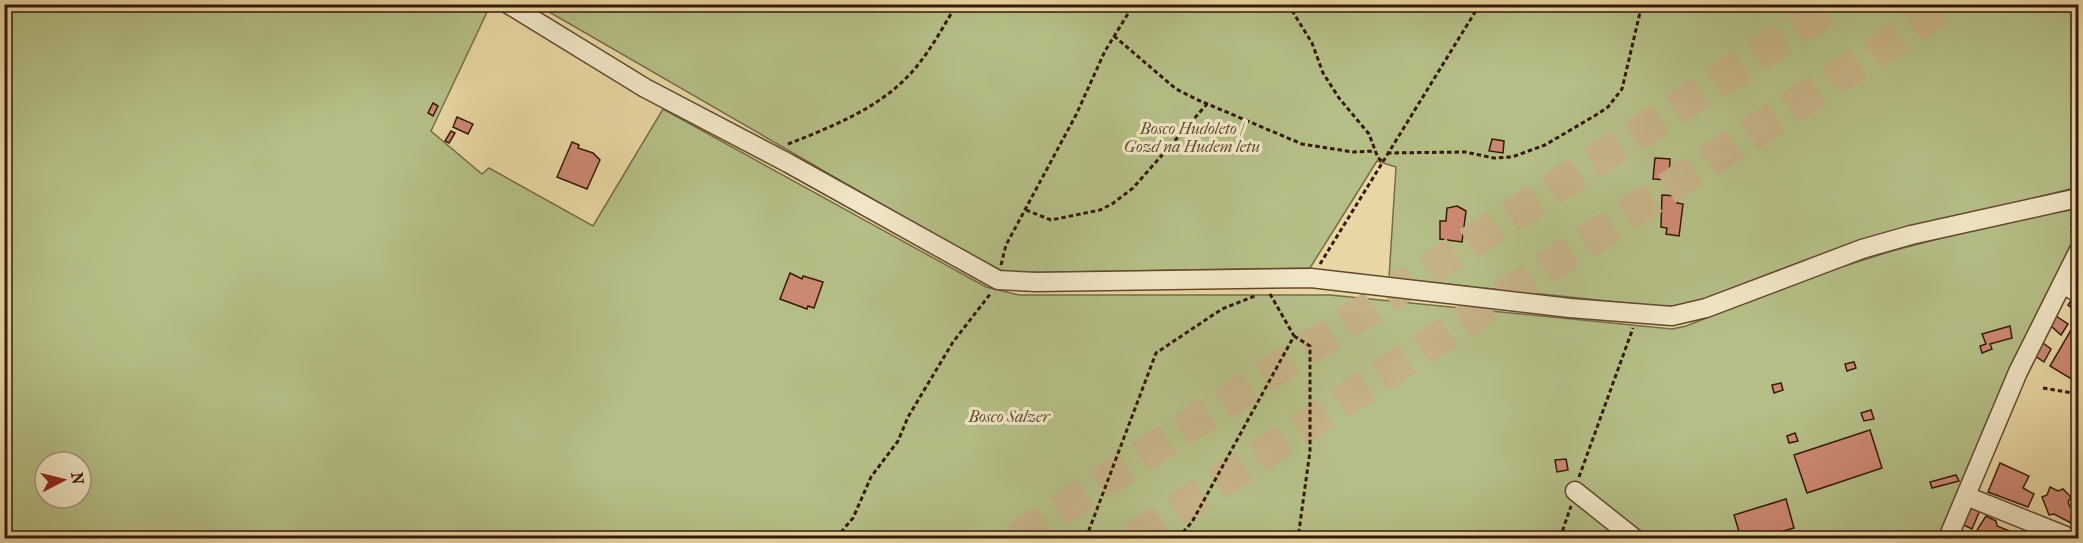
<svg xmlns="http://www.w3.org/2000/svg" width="2083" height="543" font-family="'IM FELL French Canon',serif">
	<rect width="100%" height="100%" fill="#e8d7a4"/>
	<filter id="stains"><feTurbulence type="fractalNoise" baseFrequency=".00333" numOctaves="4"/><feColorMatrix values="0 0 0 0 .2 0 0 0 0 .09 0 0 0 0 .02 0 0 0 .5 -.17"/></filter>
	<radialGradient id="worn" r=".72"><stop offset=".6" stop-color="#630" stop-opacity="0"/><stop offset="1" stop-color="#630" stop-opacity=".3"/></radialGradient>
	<g fill="#b5be86" stroke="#766c46" stroke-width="1.5" fill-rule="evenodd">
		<path d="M4 5H480L488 10 431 131 482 174 489 168 593 226 663 109 986 287 1019 295H1330L1672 329 1686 326 1810 277 1892 251 2018 218 2078 209V230L2002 386 1939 538H5ZM45 462H81V498H45Z"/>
		<path d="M537 5H2078V187L1860 242 1700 303 1664 307 1389 278 1396 167 1377 161 1310 268 1006 273 973 257Z"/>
	</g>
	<g fill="#cd8972" stroke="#361a06" stroke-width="1.5">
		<path d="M433 103 438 106 433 116 428 113Z"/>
		<path d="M457 117 473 124 468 134 453 127Z"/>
		<path d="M451 131 455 133 449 143 445 141Z"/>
		<path d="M1492 139 1504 141 1503 153 1489 151Z"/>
		<path d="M572 142 579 145 578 148 593 153 600 160 587 189 557 177Z"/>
		<path d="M1655 158 1670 159 1669 180 1653 179Z"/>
		<path d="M1662 195 1677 196V203L1683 204 1679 236 1666 234 1667 228 1661 227Z"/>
		<path d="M1457 206 1466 211 1462 242 1440 239V221H1446L1447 208Z"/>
		<path d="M2076 213 2078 215V226L2071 224Z"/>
		<path d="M790 273 802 279 803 276 823 282 814 308 808 306 807 309 780 299Z"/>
		<path d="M2074 296 2078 299V313L2068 305Z"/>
		<path d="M2056 316 2068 324 2061 335 2051 326Z"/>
		<path d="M2078 318V370L2073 380 2050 366Z"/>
		<path d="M2010 326 2012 338 1990 344 1992 349 1982 353 1980 346 1986 344 1982 334Z"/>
		<path d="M2043 343 2051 349 2044 362 2035 356Z"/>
		<path d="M1854 362 1856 368 1847 371 1845 364Z"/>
		<path d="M1781 383 1783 390 1774 393 1772 385Z"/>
		<path d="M1871 410 1874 419 1864 421 1861 413Z"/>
		<path d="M1870 430 1882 468 1807 493 1794 455Z"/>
		<path d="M1795 433 1798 441 1789 443 1787 436Z"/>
		<path d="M1566 459 1568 470 1557 472 1555 460Z"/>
		<path d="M2000 463 2029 476 2023 488 2034 494 2028 507 1988 492Z"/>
		<path d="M1956 475 1959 481 1932 488 1930 482Z"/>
		<path d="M2050 487 2058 491 2063 489 2071 497 2068 502 2070 507 2077 510 2071 523 2054 514 2049 515 2042 497 2047 495Z"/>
		<path d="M1786 499 1794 528 1759 538H1741L1734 515Z"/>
		<path d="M1968 502 1981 508 1972 529 1959 523Z"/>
		<path d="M1986 516 1996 521 1997 526 2027 538H1980L1977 530Z"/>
	</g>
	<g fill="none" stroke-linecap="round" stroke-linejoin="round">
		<g stroke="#c4b184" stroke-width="33" stroke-dasharray="33 16" stroke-linecap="butt">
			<path d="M1017 538 1836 4"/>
			<path d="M1134 538 1949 4"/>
		</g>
		<g stroke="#62492e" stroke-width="21">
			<g id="street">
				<path d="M508 4 645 88 788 163 998 280 1036 282 1311 278 1570 308 1672 316 1706 308 1862 249 1911 235 2078 198"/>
				<path d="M2063 284 2078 293"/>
				<path d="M1575 491 1634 538"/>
				<path d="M1966 496 2066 536"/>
				<path d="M1948 538 2018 372 2078 252"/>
			</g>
		</g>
		<g stroke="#361a06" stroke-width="3" stroke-dasharray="4.5 3" stroke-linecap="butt">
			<path d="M1288 4 1312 43 1323 73 1339 98 1369 134 1378 158 1382 161"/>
			<path d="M1114 36 1176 89 1198 100 1302 144 1353 152 1375 151"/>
			<path d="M788 144C834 126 885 106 917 66 932 48 944 25 957 4"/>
			<path d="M1387 153 1465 152 1494 158 1512 157 1545 145 1596 115 1608 107 1622 89 1642 4"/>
			<path d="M1026 210 1051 220 1100 210 1112 204 1133 188 1207 104"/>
			<path d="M1320 264 1480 4"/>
			<path d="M1001 265 1006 245 1076 115 1105 51 1134 4"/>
			<path d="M1294 336 1310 346V451L1298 538"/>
			<path d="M2043 388 2078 394"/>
			<path d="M1579 477 1633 328"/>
			<path d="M836 538 853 518 871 477 898 441 908 417 953 342 991 293"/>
			<path d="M1086 538 1156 353 1222 309 1255 296"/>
			<path d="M1178 538 1192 522 1294 336 1270 294"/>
			<path d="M1560 538 1571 506"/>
		</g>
		<use href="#street" stroke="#f0e5c4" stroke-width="18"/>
	</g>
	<g text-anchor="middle" stroke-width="6" stroke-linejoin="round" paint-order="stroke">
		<g font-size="16" font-style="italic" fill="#5c4b2c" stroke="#f0e5c4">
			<text x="1192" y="134">Bosco Hudoleto /<tspan x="1192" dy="18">Gozd na Hudem letu</tspan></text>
			<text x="1009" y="422">Bosco Salzer</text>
		</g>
	</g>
	<rect width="2083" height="543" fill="none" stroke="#e8d7a4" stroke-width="24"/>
	<rect x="6" y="6" width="2071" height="531" fill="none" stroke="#361a06" stroke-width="3"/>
	<rect x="12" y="12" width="2059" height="519" fill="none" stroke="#361a06" stroke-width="1.5"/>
	<g transform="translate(63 480) rotate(83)"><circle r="28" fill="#f0e5c4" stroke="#a69478" stroke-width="1.5"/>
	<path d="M0-4.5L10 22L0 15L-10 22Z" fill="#8f2418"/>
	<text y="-9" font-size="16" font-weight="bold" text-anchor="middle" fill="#361a06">N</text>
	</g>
	<rect width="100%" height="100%" filter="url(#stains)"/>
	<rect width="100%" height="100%" fill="url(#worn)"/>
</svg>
